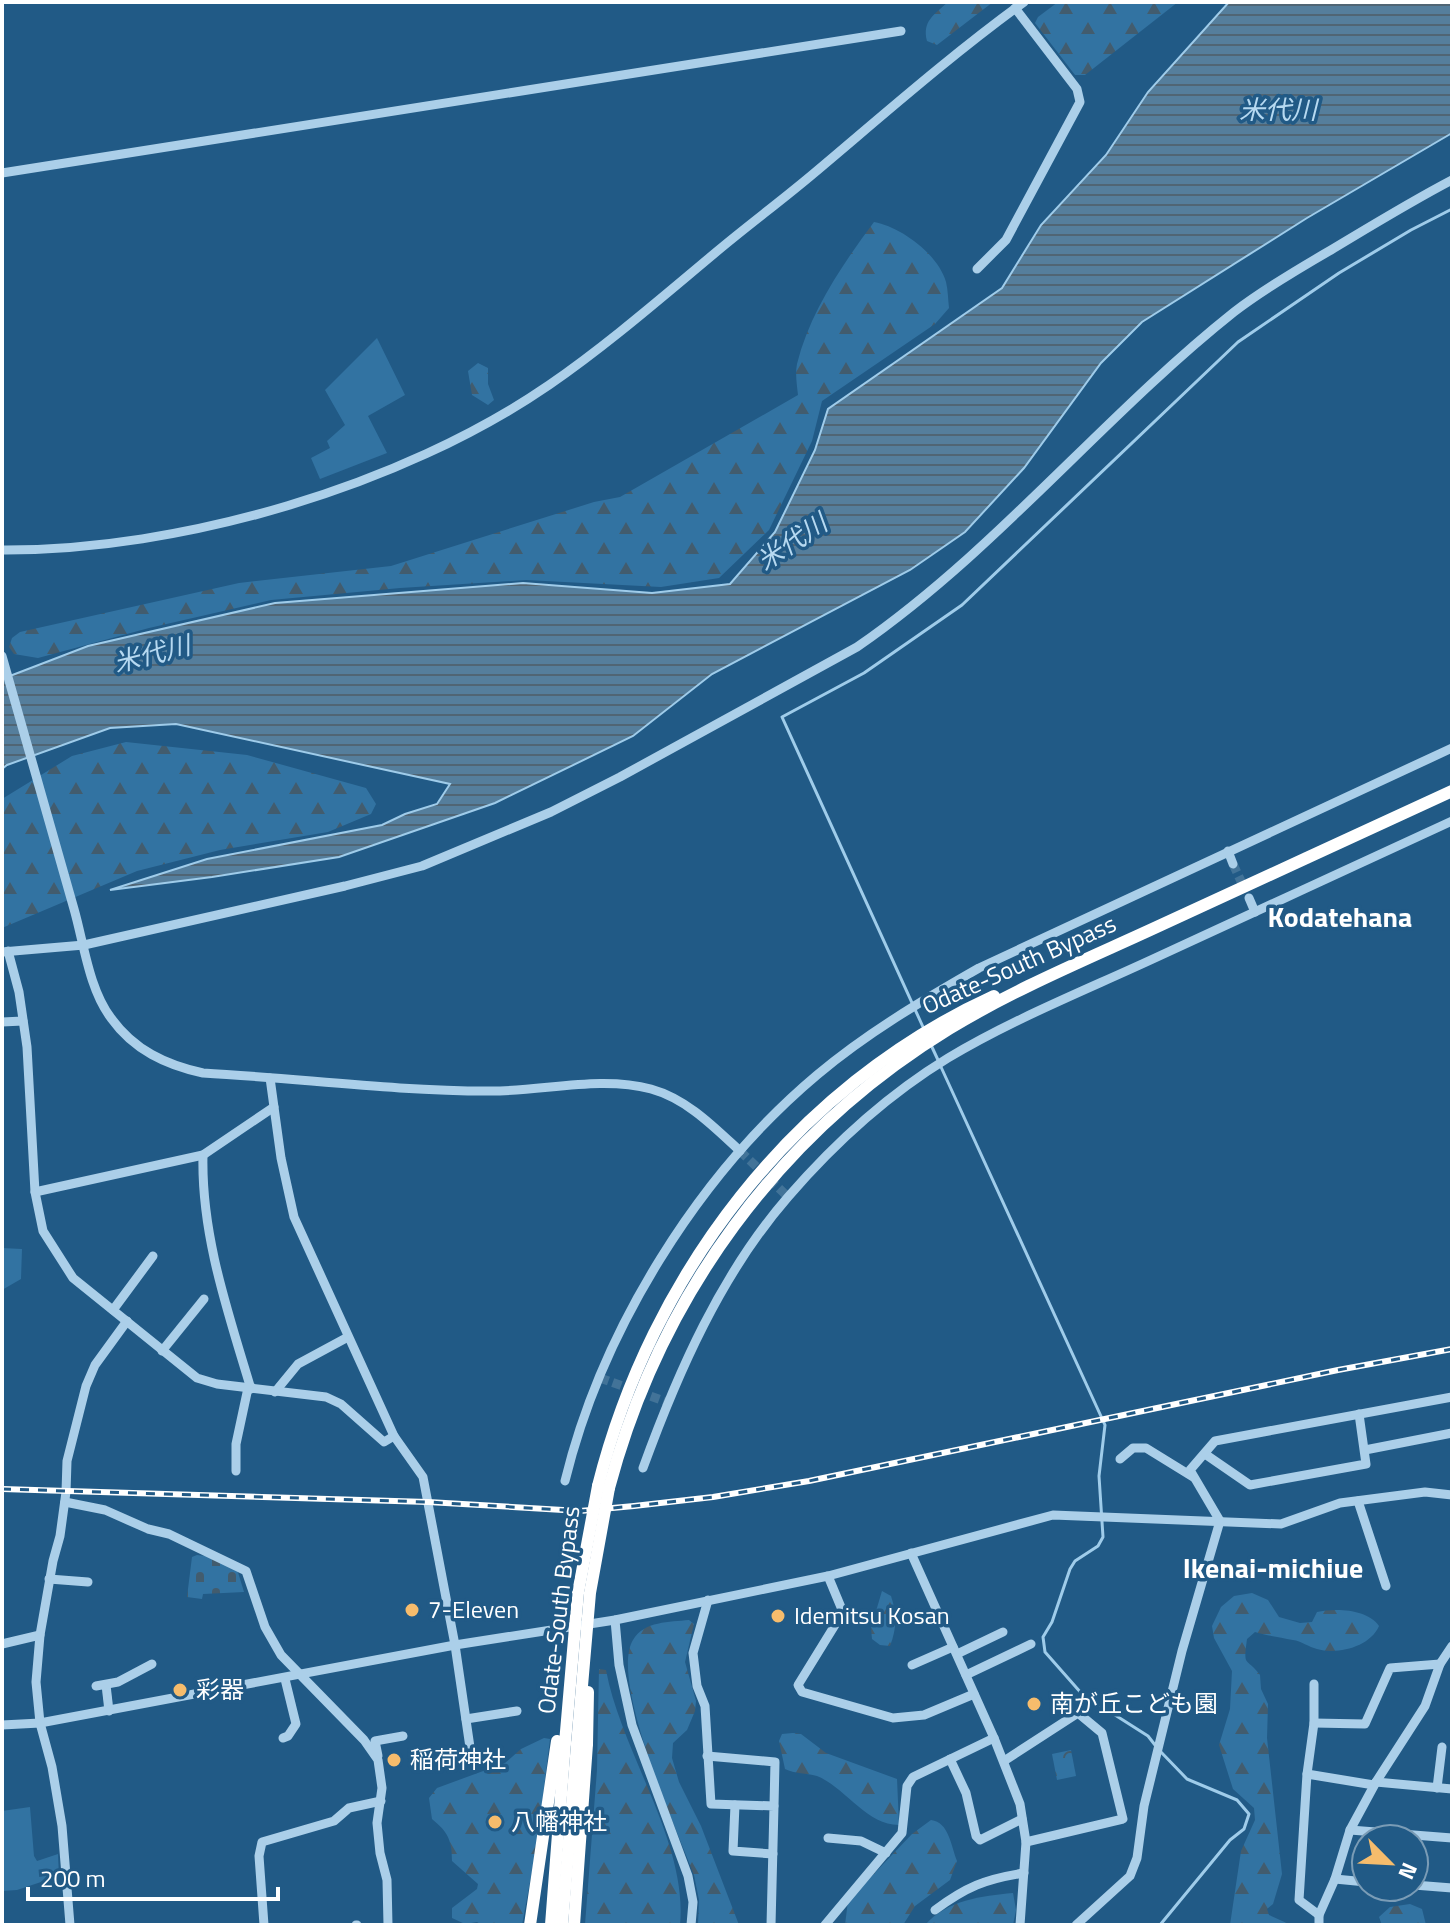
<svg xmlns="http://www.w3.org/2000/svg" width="1454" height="1927" font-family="'Titillium Web','Noto Sans JP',sans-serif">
	<defs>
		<pattern id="forest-firs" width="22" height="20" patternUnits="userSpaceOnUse" patternTransform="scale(2)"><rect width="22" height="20" fill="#3273a2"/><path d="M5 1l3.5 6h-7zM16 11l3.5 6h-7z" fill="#425c6e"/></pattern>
		<pattern id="cemetery-stones" width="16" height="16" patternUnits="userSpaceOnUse" patternTransform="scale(2)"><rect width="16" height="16" fill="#3273a2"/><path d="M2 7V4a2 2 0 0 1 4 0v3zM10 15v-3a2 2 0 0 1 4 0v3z" fill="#425c6e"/></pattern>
		<pattern id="park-crowns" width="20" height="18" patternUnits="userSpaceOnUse" patternTransform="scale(2)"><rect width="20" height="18" fill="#3273a2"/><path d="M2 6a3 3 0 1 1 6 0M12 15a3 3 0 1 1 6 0" fill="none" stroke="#425c6e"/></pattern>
		<pattern id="water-rules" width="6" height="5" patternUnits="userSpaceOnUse" patternTransform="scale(2)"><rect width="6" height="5" fill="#557e9c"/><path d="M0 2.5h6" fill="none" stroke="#506574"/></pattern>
	</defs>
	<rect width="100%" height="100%" fill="#215a86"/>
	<g fill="#3273a2">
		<path d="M377 338 405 395 368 416 387 453 320 479 311 458 330 448 327 441 345 425 325 390Z"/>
		<path d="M2 1248 22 1249 21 1279 2 1290Z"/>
		<path d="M30 1807 34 1856 37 1861 58 1854 59 1876 17 1890 2 1891V1811Z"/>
	</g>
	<g fill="url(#forest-firs)">
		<path d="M948 2H993L937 45 927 41C922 21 934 15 948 2Z"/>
		<path d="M1058 2H1178L1085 75H1075L1035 23 1038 17Z"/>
		<path d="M874 222C901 227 938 254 946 282 948 290 948 300 949 308L935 324 822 401 812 441 769 530 719 578 661 587 526 580 400 588 271 600 149 628 38 658 14 654 9 647 12 638 20 632 239 583 391 566 594 502 620 497 798 395C797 385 795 374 797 364 810 312 842 265 874 222Z"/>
		<path d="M478 363 488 368V384L494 400 488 405 472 395 468 371Z"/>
		<path d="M126 742 247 755 366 788 376 804 371 814 328 832 220 850 137 871 2 928V799L72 756Z"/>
		<path d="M882 1591 891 1596C897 1615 897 1627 890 1646L880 1645 872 1639 871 1628Z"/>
		<path d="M1252 1593 1268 1600 1279 1617 1300 1623 1312 1622 1317 1612C1336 1608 1367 1609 1379 1626 1370 1647 1337 1655 1317 1649 1309 1647 1301 1641 1293 1640 1280 1637 1268 1636 1255 1632L1247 1639C1243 1669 1246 1656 1260 1675L1261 1689 1268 1704 1267 1738 1282 1874 1273 1904 1267 1909 1269 1915 1291 1925H1230L1241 1851 1255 1820 1254 1808 1233 1789 1219 1745 1230 1709 1232 1671 1214 1638 1212 1626 1221 1607 1234 1596Z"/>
		<path d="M689 1620 694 1624 685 1662 696 1701 695 1711 687 1730 673 1743 672 1758 679 1782 701 1826 739 1925H698L699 1900 694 1875C677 1830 609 1680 633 1640 644 1621 670 1622 689 1620Z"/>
		<path d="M599 1669 606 1670C621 1752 688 1842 680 1925H585L597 1770Z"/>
		<path d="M793 1733 801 1734 826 1753 897 1779 899 1825C866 1825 845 1787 817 1776 806 1773 795 1774 785 1769L779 1741 782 1734Z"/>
		<path d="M544 1738 550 1739 537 1844 522 1925H482L477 1922 465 1924 452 1918V1908L477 1889 478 1884 452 1861C452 1840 448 1832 432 1819L429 1798 437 1788 505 1763 521 1749Z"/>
		<path d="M931 1820C949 1822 951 1846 957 1861L950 1880 915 1906 903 1925H845L848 1901 912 1834Z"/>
		<path d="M1013 1893 1016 1910 1013 1925H925C947 1900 982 1896 1013 1893Z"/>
		<path d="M1410 1904 1422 1909 1426 1925H1382L1379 1917 1390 1907Z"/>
	</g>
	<path fill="url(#cemetery-stones)" d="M197 1555 213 1557 237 1569 244 1592 203 1594 202 1599 187 1597 192 1557Z"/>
	<path fill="url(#park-crowns)" d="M1071 1750 1076 1776 1057 1780 1052 1754Z"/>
	<path fill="url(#water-rules)" stroke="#9fccea" stroke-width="2" d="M1229 2H1452V133L1307 218 1142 322 1101 363 1024 468 965 532 910 570 712 674 633 736 495 803 339 857 212 877 110 890 207 859 382 825 405 814 437 804 450 784 176 724 110 728 7 765 2 769V679L88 646 275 603 523 583 652 593 730 584 775 532 815 450 828 409 1002 288 1041 225 1106 155 1148 92Z"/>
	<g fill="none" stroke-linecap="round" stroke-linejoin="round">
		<g stroke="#9fccea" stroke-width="3">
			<path d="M923 1027 782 717 864 673 962 605 1238 342 1339 273 1411 230 1452 209"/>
			<path d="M931 1045 938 1060"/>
			<path d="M941 1067 1105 1425 1099 1476 1103 1537 1098 1546 1075 1561 1070 1569 1052 1622 1043 1637 1045 1652 1082 1694 1148 1736 1155 1745"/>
			<path d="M1160 1751 1187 1779 1237 1800 1249 1814 1244 1829 1230 1840 1160 1925"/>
		</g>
		<g stroke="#427398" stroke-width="9" stroke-dasharray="9 4.5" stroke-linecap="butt">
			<path d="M1233 864 1246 892"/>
			<path d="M740 1151 788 1197"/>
			<path d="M600 1378 667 1402"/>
		</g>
		<g stroke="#abcfe9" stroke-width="9">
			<path d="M2 173 901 31"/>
			<path d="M977 269 1006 240 1080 102 1077 89 1015 8"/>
			<path d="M2 550C181 551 402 486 549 385 607 345 661 298 715 253 747 226 781 201 813 174 882 116 951 55 1024 2"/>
			<path d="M2 656C26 740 50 825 74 909 84 944 89 989 111 1018 134 1050 166 1065 203 1073 298 1078 393 1091 488 1091 541 1092 599 1075 651 1089 687 1099 714 1127 740 1151"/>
			<path d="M1228 851 1233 864"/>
			<path d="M1249 898 1255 912"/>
			<path d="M8 951 19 992 27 1047 35 1192 43 1231 73 1278 197 1378 217 1384 326 1397 341 1404 384 1442 394 1436"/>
			<path d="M2 952 84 945 345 886 422 866 551 812 620 777 857 647C996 551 1102 417 1234 312 1264 289 1298 269 1331 250 1371 226 1410 202 1452 180"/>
			<path d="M2 1022 23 1021"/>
			<path d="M270 1078 281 1158 294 1217 394 1436 423 1477 455 1645 472 1761"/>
			<path d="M203 1155C201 1235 228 1312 251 1389"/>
			<path d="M35 1192 203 1155 274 1107"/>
			<path d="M113 1310 153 1256"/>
			<path d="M162 1351 204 1299"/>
			<path d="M275 1392 298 1364 348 1337"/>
			<path d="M1365 1450 1452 1433"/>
			<path d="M1205 1454 1250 1485 1366 1464 1359 1414"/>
			<path d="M1120 1459 1133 1448H1146L1193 1477"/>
			<path d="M643 1468C678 1372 721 1274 788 1197 833 1145 889 1094 948 1058 1013 1019 1086 990 1155 958 1254 912 1353 867 1452 821"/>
			<path d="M236 1471V1444L248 1388"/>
			<path d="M565 1481C602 1330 698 1175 817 1075 867 1033 923 1000 979 968L1452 748"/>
			<path d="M1358 1501 1386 1586"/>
			<path d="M65 1502 105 1510 148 1529 169 1534 246 1571 265 1627 281 1655 364 1740 378 1760 382 1788 377 1823 380 1853 387 1880 388 1925"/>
			<path d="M1220 1521 1190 1470 1215 1441 1452 1397"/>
			<path d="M911 1553 994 1738 1020 1804 1026 1842 1020 1925"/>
			<path d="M828 1576 843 1612 798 1685 802 1692 893 1718 924 1715 974 1694"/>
			<path d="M49 1579 88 1582"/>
			<path d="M708 1600 693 1653 697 1686 705 1706 711 1804 774 1806 771 1925"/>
			<path d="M615 1620 619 1665 632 1725 688 1876 693 1902 691 1925"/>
			<path d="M2 1644 40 1635"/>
			<path d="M957 1654 1003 1632"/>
			<path d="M912 1665 953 1647"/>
			<path d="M966 1675 1031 1644"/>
			<path d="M1314 1684V1723L1307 1774 1299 1900 1319 1915"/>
			<path d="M106 1685 109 1711"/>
			<path d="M96 1686 118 1682 152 1664"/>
			<path d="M466 1719 517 1711"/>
			<path d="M1314 1723 1365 1724 1390 1668 1440 1664"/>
			<path d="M2 1725 40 1723 455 1645 615 1620 828 1576 1053 1515 1281 1524 1340 1503 1425 1492 1452 1495"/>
			<path d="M283 1738 288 1736 296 1724 285 1679"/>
			<path d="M378 1756 375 1741 403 1736"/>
			<path d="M707 1756 775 1762 774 1806"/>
			<path d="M950 1759 966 1793 976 1836 980 1840 1022 1819"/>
			<path d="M1004 1761 1078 1713 1102 1733 1123 1819 1026 1842"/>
			<path d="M1307 1774 1374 1785"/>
			<path d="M1376 1782 1452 1789"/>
			<path d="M1437 1788 1442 1747"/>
			<path d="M735 1805 733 1851 773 1854"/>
			<path d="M1350 1830 1452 1838"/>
			<path d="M828 1838 861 1841 886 1853"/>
			<path d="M1335 1879 1366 1882"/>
			<path d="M1414 1885 1452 1888"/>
			<path d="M935 1910C966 1887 985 1879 1024 1873"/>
			<path d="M70 1925 62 1826 52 1767 40 1723 36 1682 40 1635 53 1561 60 1536 66 1492 67 1461 86 1386 95 1365 127 1321"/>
			<path d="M264 1925 259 1856 262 1842 334 1821 349 1808 381 1801"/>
			<path d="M356 1925H357"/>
			<path d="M825 1925 902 1833 907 1786 913 1777 994 1738"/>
			<path d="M1076 1925 1130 1876 1137 1858 1144 1806 1182 1651 1220 1521"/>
			<path d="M1319 1925V1915L1335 1879 1350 1830 1376 1782 1425 1706 1440 1664 1452 1646"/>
		</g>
		<g stroke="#fff" stroke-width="12">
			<path d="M598 1486C651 1275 794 1087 994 996"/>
			<path d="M609 1488C660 1296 779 1133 949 1029 1016 988 1090 958 1161 925 1258 880 1355 836 1452 791"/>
			<path d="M530 1925 557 1741"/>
			<path d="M551 1925 565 1743"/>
			<path d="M562 1925 577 1744"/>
			<path d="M574 1925 587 1744"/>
		</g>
		<g stroke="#fff" stroke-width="6">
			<path id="rail" d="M2 1489 428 1502 580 1511 634 1506 713 1497 809 1481 1338 1370 1452 1349"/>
		</g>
		<use href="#rail" stroke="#215a86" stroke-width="3" stroke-dasharray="9" stroke-linecap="butt"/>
		<g stroke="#fff" stroke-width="12">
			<path d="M565 1743 578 1593 598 1486"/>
			<path d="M577 1744 590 1593 609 1488"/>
			<path d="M587 1744 588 1692"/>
		</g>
	</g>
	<g fill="#f6bc6c" stroke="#215a86" stroke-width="3">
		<circle cx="412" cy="1610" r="8"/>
		<circle cx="778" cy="1616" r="8"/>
		<circle cx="180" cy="1690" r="8"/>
		<circle cx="1034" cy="1704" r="8"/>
		<circle cx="394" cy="1760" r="8"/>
		<circle cx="495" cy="1822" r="8"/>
	</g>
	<g text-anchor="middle" stroke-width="7" stroke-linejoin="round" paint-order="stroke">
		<g font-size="24" fill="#fff" stroke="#215a86">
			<text transform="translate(1019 965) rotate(-24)" y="8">Odate-South Bypass</text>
			<text transform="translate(559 1610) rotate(-83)" y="8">Odate-South Bypass</text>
		</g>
		<g font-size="24" fill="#fff" stroke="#215a86" text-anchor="start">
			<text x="428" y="1618">7-Eleven</text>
			<text x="794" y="1624">Idemitsu Kosan</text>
			<text x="196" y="1698">彩器</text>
			<text x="1050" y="1712">南が丘こども園</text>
			<text x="410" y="1768">稲荷神社</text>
			<text x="511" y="1830">八幡神社</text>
		</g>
		<g font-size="26" font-style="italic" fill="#b6d9f1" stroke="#215a86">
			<text x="1278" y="119">米代川</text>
			<text transform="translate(792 542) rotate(-34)" y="9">米代川</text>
			<text transform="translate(152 654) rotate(-14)" y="9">米代川</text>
		</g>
		<g font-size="28" font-weight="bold" fill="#fff" stroke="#215a86">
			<text x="1340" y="927">Kodatehana</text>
			<text x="1273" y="1578">Ikenai-michiue</text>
		</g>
	</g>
	<rect width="1454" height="1927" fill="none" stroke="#ffffff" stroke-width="8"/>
	<g transform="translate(1390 1863) rotate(114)"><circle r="38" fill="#215a86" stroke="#7a9cb6" stroke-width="2"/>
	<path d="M0-6L14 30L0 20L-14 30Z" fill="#f6bc6c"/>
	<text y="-12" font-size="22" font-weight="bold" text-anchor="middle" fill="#ffffff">N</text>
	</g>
	<path d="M28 1887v12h250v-12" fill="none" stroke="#ffffff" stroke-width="4"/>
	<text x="40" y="1887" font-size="24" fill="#ffffff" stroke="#215a86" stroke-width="6" paint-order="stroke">200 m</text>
</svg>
